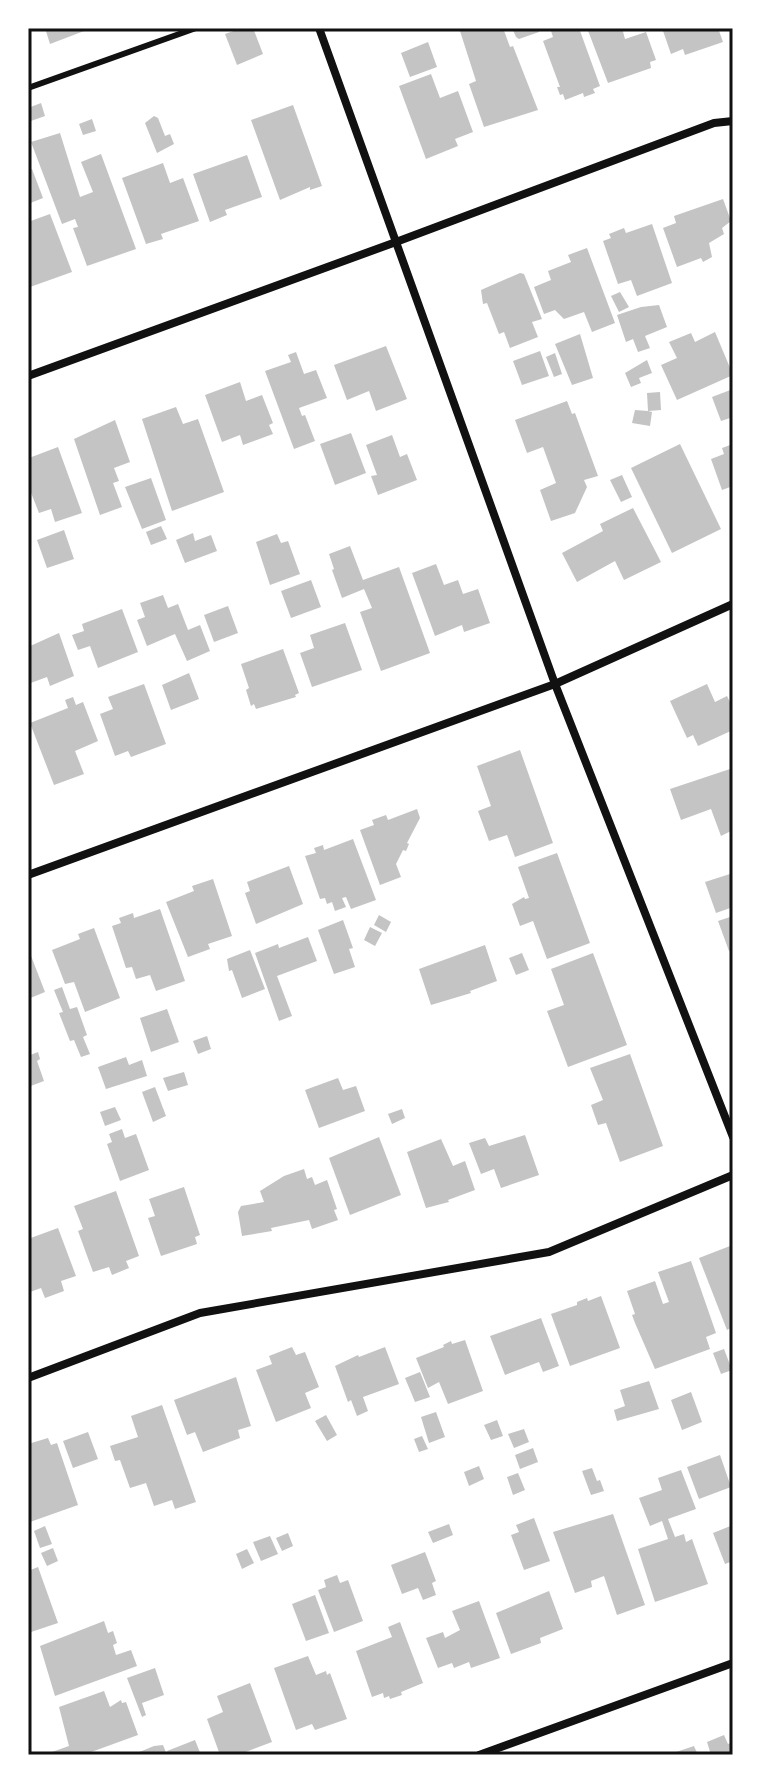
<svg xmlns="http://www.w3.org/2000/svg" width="761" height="1783" font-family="Barlow,sans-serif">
	<rect width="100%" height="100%" fill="#fff"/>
	<g fill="#c4c4c4">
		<path d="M45 28H92L50 44Z"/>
		<path d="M242 28H253L263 54 237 65 225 34Z"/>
		<path d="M470 28H503L510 47 513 46 538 110 484 127 469 84 476 81 460 31Z"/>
		<path d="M512 28H538L539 32 519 39 516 37Z"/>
		<path d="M550 28H579L600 86 593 89 595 93 584 97 583 93 565 100 563 94 560 95 557 87H560L543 41 553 37Z"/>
		<path d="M587 28H622L625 39 646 32 656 60 650 62 651 68 608 83Z"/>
		<path d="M662 28H718L723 42 685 55 683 49 671 54Z"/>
		<path d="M428 42 437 67 410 77 401 53Z"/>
		<path d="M431 74 440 98 458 91 473 132 455 139 458 146 426 159 399 86Z"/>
		<path d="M41 103 45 116 28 122V108Z"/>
		<path d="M293 105 322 186 310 190V187L280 200 251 120Z"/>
		<path d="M154 116 158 118 165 136 170 134 174 144 157 153 145 123Z"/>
		<path d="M92 119 96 131 83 135 79 124Z"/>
		<path d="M60 133 80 197 93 192 81 162 101 154 136 249 87 266 73 228 78 227 75 219 62 224 31 142Z"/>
		<path d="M247 155 262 197 225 210 227 215 210 222 193 174Z"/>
		<path d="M163 163 170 183 183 178 199 221 161 234 163 239 146 244 122 178Z"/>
		<path d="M32 169 43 198 28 204V170Z"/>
		<path d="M723 199 731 221 722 228 724 234 709 243 712 257 703 262 701 258 677 267 663 228 676 223 674 216Z"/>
		<path d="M50 214 72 272 30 287 28 222Z"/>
		<path d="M652 224 672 283 637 296 631 280 618 284 603 241 611 238 609 234 624 228 626 233Z"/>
		<path d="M587 248 615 323 592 332 584 312 564 319 555 310 544 314 534 287 551 280 548 271 571 262 568 255Z"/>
		<path d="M520 273 524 274 542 319 532 322 538 337 510 348 504 332 499 334 487 303 483 304 481 290Z"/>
		<path d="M620 292 629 307 619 312 611 296Z"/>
		<path d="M659 305 667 327 645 336 650 348 638 352 633 339 626 342 617 315 641 307Z"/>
		<path d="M715 332 733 375 677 400 661 365 677 358 669 342 691 333 695 342Z"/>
		<path d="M580 334 593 378 572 385 555 344Z"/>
		<path d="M386 346 407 399 376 411 369 391 347 400 334 365Z"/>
		<path d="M540 351 549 376 522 385 513 361Z"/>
		<path d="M296 352 304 374 316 370 327 398 299 408 302 416 305 415 315 441 294 449 265 371 291 362 288 355Z"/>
		<path d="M555 353 562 374 554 377 546 357Z"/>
		<path d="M647 360 652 373 639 378 641 383 631 387 625 373Z"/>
		<path d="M240 382 246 401 262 395 273 423 269 425 273 434 243 445 240 435 222 442 205 395Z"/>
		<path d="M733 389V417L721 421 712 397Z"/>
		<path d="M660 392 661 410 648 411 652 412 650 426 632 423 635 410 648 411 647 393Z"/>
		<path d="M567 401 572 414 575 413 598 476 584 480 587 487 575 513 551 521 540 490 556 483 543 447 527 453 515 420Z"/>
		<path d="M176 407 183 424 198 419 224 492 172 511 142 419Z"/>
		<path d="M115 420 130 462 114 468 119 481 113 483 122 507 100 515 74 439Z"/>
		<path d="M351 433 366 473 335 485 320 444Z"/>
		<path d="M392 435 400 457 407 454 417 480 378 495 371 476 377 475 366 445Z"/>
		<path d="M680 444 721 529 672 553 631 468Z"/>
		<path d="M733 444V486L722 490 711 459 724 454 722 448Z"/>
		<path d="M58 447 82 513 55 522 51 509 39 513 28 485V464L31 463 29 458Z"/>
		<path d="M622 475 632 497 621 502 610 480Z"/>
		<path d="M151 478 166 520 142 529 125 487Z"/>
		<path d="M633 508 661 562 624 580 615 561 577 582 562 553 603 531 600 524Z"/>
		<path d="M161 526 167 539 151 545 146 532Z"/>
		<path d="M64 530 74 559 47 568 37 540Z"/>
		<path d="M193 533 195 541 211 535 217 551 185 563 176 540Z"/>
		<path d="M277 534 281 543 288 541 300 574 270 585 256 542Z"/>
		<path d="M350 546 363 580 399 567 430 653 381 671 360 612 372 608 364 589 342 598 332 570 334 569 329 554Z"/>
		<path d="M436 564 444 585 458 580 463 594 478 589 490 623 464 632 462 625 435 636 412 573Z"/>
		<path d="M311 580 321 607 291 618 281 591Z"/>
		<path d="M163 595 168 608 178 604 188 630 200 625 210 651 187 661 175 634 147 646 137 620 145 617 140 603Z"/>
		<path d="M228 606 238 633 214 642 204 615Z"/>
		<path d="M122 609 138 652 98 668 90 646 78 650 72 635 84 631 82 624Z"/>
		<path d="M345 623 362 670 312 687 300 653 314 648 310 635Z"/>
		<path d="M59 633 74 676 50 686 47 677 28 684V647Z"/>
		<path d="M283 649 299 693 295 695 296 697 256 709 254 704 251 706 246 690 249 688 241 664Z"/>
		<path d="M189 673 199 699 171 710 162 685Z"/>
		<path d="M144 684 166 744 131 757 128 751 115 756 100 714 113 709 108 697Z"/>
		<path d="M707 684 715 702 727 696 733 708V730L698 746 693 735 687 738 670 701Z"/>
		<path d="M73 697 76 705 83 702 98 741 75 751 84 774 54 785 30 723 68 708 65 700Z"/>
		<path d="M520 750 553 843 515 857 507 835 489 841 478 811 491 806 477 766Z"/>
		<path d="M733 768V830L721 836 711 809 681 820 670 789Z"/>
		<path d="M417 809 420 818 407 843 409 844 406 851 403 850 396 864 401 877 380 885 360 830 374 825 372 820 386 815 388 820Z"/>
		<path d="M353 839 376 900 351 909 346 897 342 898 346 907 335 911 332 902 327 904 325 898 320 899 305 856 316 853 314 848 323 845 324 850Z"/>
		<path d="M557 853 590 943 547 959 533 921 520 926 512 904 524 897 525 899 529 898 518 867Z"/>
		<path d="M289 866 303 904 256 924 245 893 250 891 247 882Z"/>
		<path d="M733 873V907L716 913 705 882Z"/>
		<path d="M213 879 232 936 208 944 210 949 188 957 166 902 194 891 192 886Z"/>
		<path d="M160 909 185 981 156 991 150 975 136 979 132 967 126 968 112 926 121 923 119 918 133 913 134 918Z"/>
		<path d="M379 915 391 922 386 932 374 925Z"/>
		<path d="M733 916V950L729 951 718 921Z"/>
		<path d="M343 920 353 948 349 949 355 967 334 974 318 930Z"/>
		<path d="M370 927 382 933 375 946 364 940Z"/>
		<path d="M94 928 120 998 85 1012 74 982 65 984 52 950 80 939 78 934Z"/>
		<path d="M308 937 317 961 277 976 292 1016 279 1021 255 953 278 944 279 948Z"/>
		<path d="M485 945 497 981 470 991 471 993 431 1005 419 969Z"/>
		<path d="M28 948 45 992 28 999Z"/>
		<path d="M250 950 265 989 242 998 232 970 229 971 227 959Z"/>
		<path d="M522 953 529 970 516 975 509 958Z"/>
		<path d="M593 953 627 1045 568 1067 547 1011 564 1005 551 969Z"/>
		<path d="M62 987 70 1009 77 1007 87 1035 83 1037 90 1054 81 1057 74 1040 70 1041 59 1013 63 1012 54 990Z"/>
		<path d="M167 1009 179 1042 151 1052 140 1018Z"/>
		<path d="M207 1036 211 1049 198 1054 193 1041Z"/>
		<path d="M38 1052 40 1059 37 1061 44 1081 28 1087V1056Z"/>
		<path d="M630 1054 663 1146 620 1162 606 1123 598 1125 591 1105 603 1100 590 1068Z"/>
		<path d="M126 1057 129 1065 142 1060 147 1076 106 1089 98 1067Z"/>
		<path d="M184 1072 188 1085 168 1091 163 1078Z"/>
		<path d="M338 1078 343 1090 356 1086 365 1111 319 1128 305 1090Z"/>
		<path d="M155 1087 166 1116 153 1122 142 1092Z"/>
		<path d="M115 1107 121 1120 105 1126 100 1112Z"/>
		<path d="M402 1109 405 1118 392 1124 388 1114Z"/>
		<path d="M122 1129 125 1138 136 1134 149 1170 120 1181 107 1144 112 1142 109 1134Z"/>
		<path d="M525 1135 539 1175 501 1188 494 1169 481 1174 469 1143 485 1138 489 1146Z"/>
		<path d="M379 1137 401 1195 350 1215 329 1158Z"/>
		<path d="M441 1139 453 1166 465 1161 475 1190 448 1200 449 1202 426 1208 407 1152Z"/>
		<path d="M304 1169 307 1179 312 1177 315 1185 327 1180 337 1209 334 1210 338 1220 312 1229 309 1220 271 1228 272 1231 242 1236 238 1212 241 1206 264 1202 260 1191 284 1176Z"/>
		<path d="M184 1187 200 1235 195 1237 197 1244 161 1256 148 1218 155 1216 149 1199Z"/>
		<path d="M116 1191 139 1256 126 1261 129 1268 112 1275 109 1267 93 1272 78 1231 83 1229 74 1206Z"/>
		<path d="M58 1228 76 1276 61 1281 64 1291 45 1298 41 1288 30 1292 28 1288V1239Z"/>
		<path d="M730 1246 733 1254V1327L727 1330 699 1258Z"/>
		<path d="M691 1261 716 1333 706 1337 710 1349 655 1369 635 1323 632 1315 635 1314 627 1291 655 1281 663 1304 669 1302 658 1272Z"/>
		<path d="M601 1296 620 1348 570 1366 551 1314 577 1305V1302L587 1298 588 1301Z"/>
		<path d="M541 1318 559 1366 543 1372 539 1362 505 1375 490 1336Z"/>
		<path d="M465 1340 483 1391 448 1404 439 1382 428 1388 416 1358 444 1347 443 1345 451 1341 452 1344Z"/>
		<path d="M292 1347 296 1355 305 1352 319 1387 305 1393 311 1408 276 1422 256 1370 272 1364 269 1356Z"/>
		<path d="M385 1347 399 1384 363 1397 368 1411 357 1416 351 1400 348 1402 335 1366 358 1355 359 1357Z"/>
		<path d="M724 1349 732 1370 721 1374 713 1353Z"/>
		<path d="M420 1372 430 1397 415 1402 405 1378Z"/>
		<path d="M236 1377 251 1426 238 1430 240 1438 203 1452 195 1432 187 1435 174 1400Z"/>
		<path d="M649 1381 659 1409 617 1421 614 1410 625 1406 620 1390Z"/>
		<path d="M691 1392 702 1422 682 1430 671 1400Z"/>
		<path d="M162 1405 196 1502 175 1509 172 1500 154 1506 146 1483 130 1488 120 1460 115 1461 110 1446 138 1437 131 1416Z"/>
		<path d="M436 1412 445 1437 429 1443 421 1417Z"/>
		<path d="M326 1415 337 1435 327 1441 315 1421Z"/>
		<path d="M497 1420 503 1436 491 1440 484 1425Z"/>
		<path d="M524 1429 529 1442 514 1448 508 1434Z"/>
		<path d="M88 1432 98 1459 73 1468 63 1441Z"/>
		<path d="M422 1436 428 1449 419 1452 414 1439Z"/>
		<path d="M48 1438 51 1445 57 1443 78 1505 30 1522 28 1444Z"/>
		<path d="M533 1448 538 1462 520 1469 515 1455Z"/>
		<path d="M720 1455 731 1487 699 1499 687 1467Z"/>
		<path d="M479 1466 484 1479 469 1486 464 1472Z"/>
		<path d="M592 1468 597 1481 600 1480 604 1491 591 1495 582 1471Z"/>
		<path d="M681 1470 696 1509 668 1519 675 1537 684 1534 686 1542 692 1539 708 1584 655 1602 638 1549 668 1539 662 1521 650 1526 639 1498 662 1490 658 1478Z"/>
		<path d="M518 1473 525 1490 513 1495 507 1477Z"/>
		<path d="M613 1514 645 1605 617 1615 604 1576 591 1581 592 1587 575 1593 553 1532Z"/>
		<path d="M534 1518 550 1561 524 1570 511 1535 519 1532 516 1525Z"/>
		<path d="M449 1524 453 1535 433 1543 428 1532Z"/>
		<path d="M733 1525V1561L725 1564 713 1533Z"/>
		<path d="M45 1526 52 1544 40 1548 34 1531Z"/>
		<path d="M288 1533 293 1546 282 1551 276 1538Z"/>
		<path d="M270 1536 278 1554 261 1561 253 1542Z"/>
		<path d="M53 1548 58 1561 47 1566 41 1553Z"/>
		<path d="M247 1549 254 1563 242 1569 236 1554Z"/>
		<path d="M425 1552 436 1581 432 1583 436 1595 423 1600 418 1588 402 1594 391 1565Z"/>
		<path d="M38 1567 58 1623 28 1633V1571Z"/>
		<path d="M337 1575 340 1583 348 1580 363 1621 334 1632 318 1590 326 1587 324 1580Z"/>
		<path d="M549 1591 563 1629 540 1638 541 1643 511 1654 496 1613Z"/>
		<path d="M315 1595 329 1633 306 1641 292 1604Z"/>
		<path d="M479 1601 500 1658 471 1668 469 1662 454 1668 452 1663 438 1668 426 1638 443 1632 445 1638 460 1630 452 1611Z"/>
		<path d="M104 1621 108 1633 113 1631 117 1643 113 1645 116 1655 131 1650 137 1666 55 1696 40 1646Z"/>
		<path d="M400 1622 423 1683 401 1692 402 1695 390 1699 389 1696 384 1698 383 1693 372 1697 356 1651 392 1637 388 1627Z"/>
		<path d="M308 1656 316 1675 326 1671 327 1675 330 1673 347 1719 315 1730 312 1724 296 1730 274 1668Z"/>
		<path d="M155 1668 164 1695 142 1703 146 1715 142 1717 127 1678Z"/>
		<path d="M250 1683 272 1742 243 1753 244 1755H220L207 1719 223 1712 217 1696Z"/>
		<path d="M104 1691 110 1707 121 1700 122 1703 126 1702 138 1735 83 1755H50L49 1753 69 1746 59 1707Z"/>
		<path d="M724 1735 728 1744 733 1742V1755H711L707 1742Z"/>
		<path d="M195 1740 201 1755H169L167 1751Z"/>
		<path d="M163 1745 167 1755H132L154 1746Z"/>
		<path d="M694 1746 698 1755H678L676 1752Z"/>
	</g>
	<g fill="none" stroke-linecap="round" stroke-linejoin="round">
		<path stroke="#111" stroke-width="6" d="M28 88 196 28"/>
		<g stroke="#111" stroke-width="8">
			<path d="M319 28 555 684 733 1137"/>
			<path d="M28 376 396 242 714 123 733 121"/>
			<path d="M28 875 555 684 733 604"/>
			<path d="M28 1378 200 1313 549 1252 733 1175"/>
			<path d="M479 1755 733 1663"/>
		</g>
	</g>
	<rect width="761" height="1783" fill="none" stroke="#ffffff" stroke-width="60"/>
	<rect x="30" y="30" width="701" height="1723" fill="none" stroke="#111" stroke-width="3"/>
</svg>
